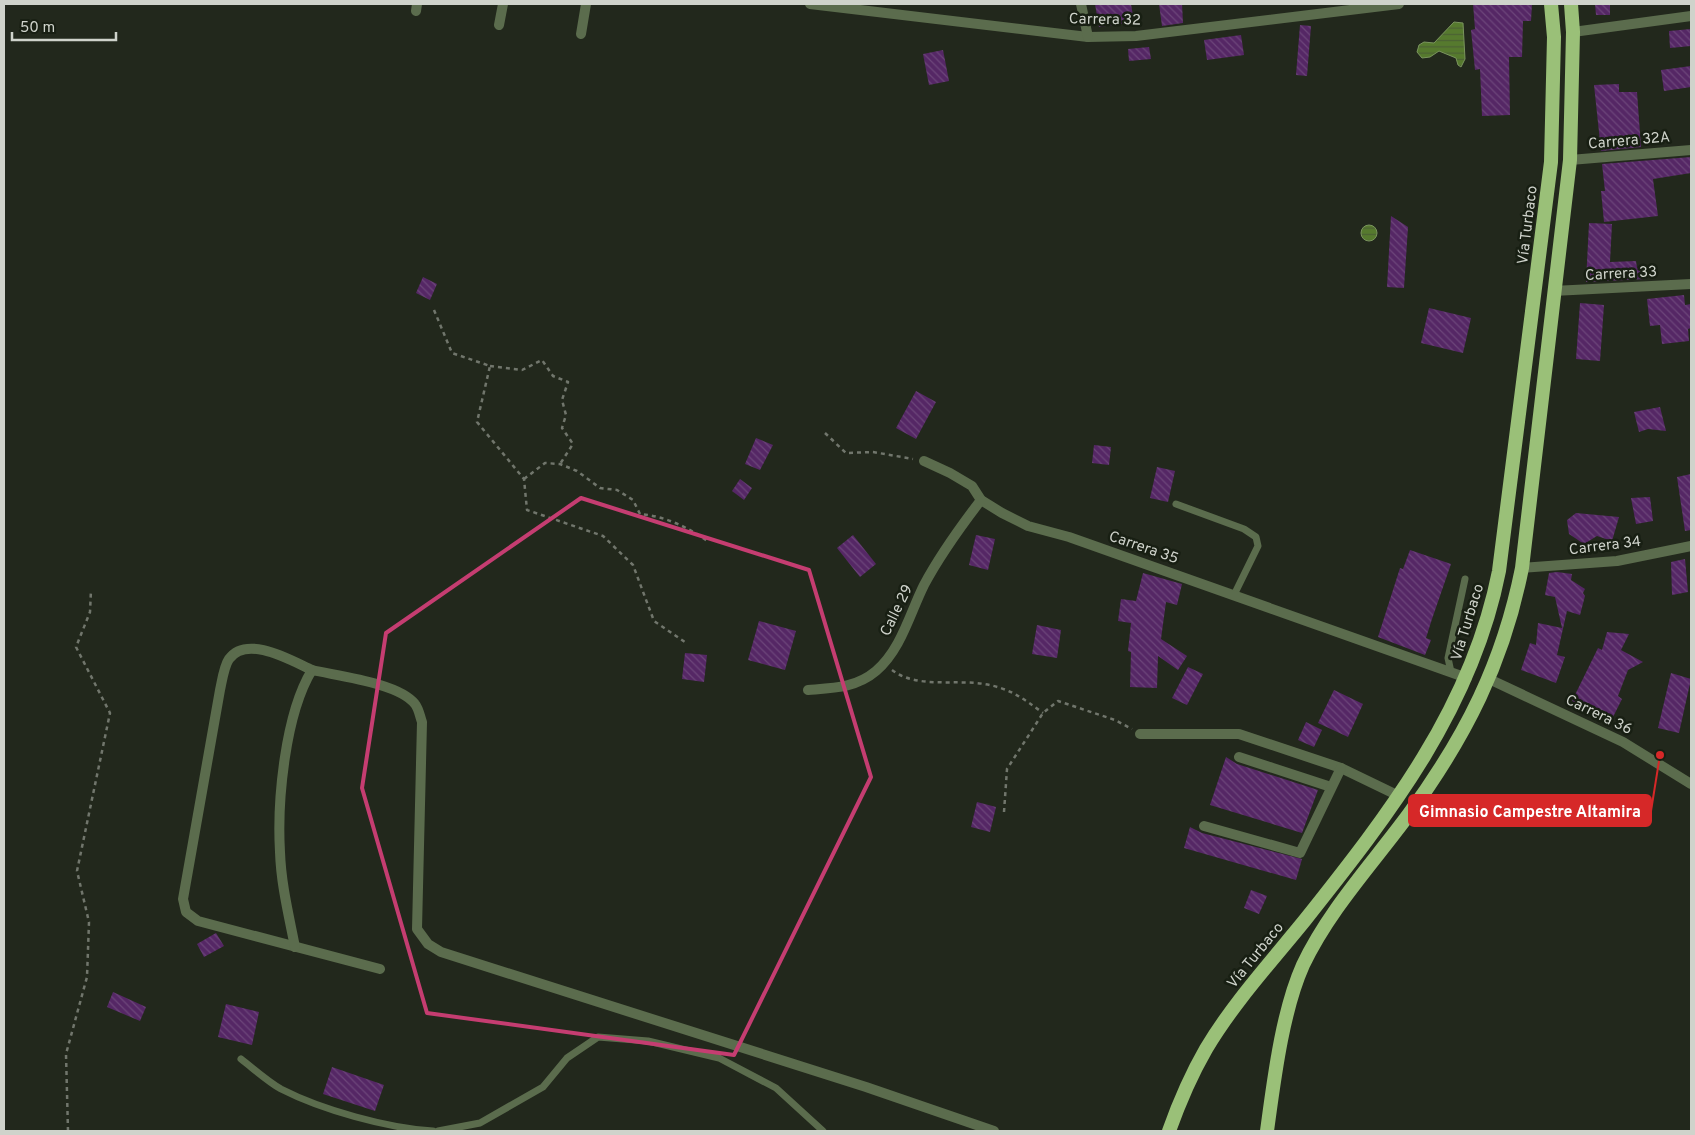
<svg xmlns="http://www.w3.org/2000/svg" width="1695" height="1135" font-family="Overpass,sans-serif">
	<defs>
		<pattern id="water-rules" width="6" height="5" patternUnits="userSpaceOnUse" patternTransform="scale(1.25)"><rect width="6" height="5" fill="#567a2e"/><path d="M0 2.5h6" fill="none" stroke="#4c6234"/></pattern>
		<pattern id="building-back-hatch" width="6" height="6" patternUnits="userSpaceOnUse" patternTransform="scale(1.25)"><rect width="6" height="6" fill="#552765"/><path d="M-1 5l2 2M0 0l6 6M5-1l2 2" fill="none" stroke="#6c457a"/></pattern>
	</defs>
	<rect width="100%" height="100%" fill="#22281c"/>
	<g fill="url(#water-rules)" stroke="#7a955d">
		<path d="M1454 22 1463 23 1465 59 1461 67 1458 65 1456 58 1439 51 1430 57 1422 58 1417 52 1419 45 1424 42 1434 43Z"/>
		<circle cx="1369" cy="233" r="8"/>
	</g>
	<g fill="url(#building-back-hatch)">
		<path d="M1095 4H1131L1134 22 1099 27Z"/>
		<path d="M1159 4H1182L1183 23 1162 26Z"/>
		<path d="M1473 4H1532L1531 21H1523L1522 57H1509L1510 115 1482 116 1480 69 1475 70 1471 30 1475 29Z"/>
		<path d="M1595 4H1610V15H1596Z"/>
		<path d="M1300 25 1311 26 1307 76 1296 75Z"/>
		<path d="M1691 29V46L1670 48 1669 31Z"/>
		<path d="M1241 35 1244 55 1207 60 1204 40Z"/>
		<path d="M1149 47 1151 59 1129 61 1128 49Z"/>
		<path d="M943 50 949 81 929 85 923 54Z"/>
		<path d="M1691 66V87L1664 91 1661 70Z"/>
		<path d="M1619 84V92H1637L1641 147 1601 151 1594 85Z"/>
		<path d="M1691 157V173L1653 179 1658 216 1604 222 1601 191H1605L1602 164Z"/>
		<path d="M1391 216 1408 227 1404 288 1387 287Z"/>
		<path d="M1589 223 1612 224 1610 262 1636 261 1637 268H1646V279L1586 282Z"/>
		<path d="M423 277 437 284 430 300 416 293Z"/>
		<path d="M1684 295 1685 305 1691 304V328L1688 329 1689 341 1662 344 1660 325 1650 326 1647 299Z"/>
		<path d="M1580 303 1604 305 1600 361 1576 359Z"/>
		<path d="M1429 308 1471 318 1463 353 1421 343Z"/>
		<path d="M916 391 936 402 916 439 896 428Z"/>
		<path d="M1660 407 1666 431 1648 429 1639 432 1634 412Z"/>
		<path d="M756 438 773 445 760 470 745 464Z"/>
		<path d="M1094 445 1111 447 1109 465 1092 463Z"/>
		<path d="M1157 467 1175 471 1168 502 1150 498Z"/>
		<path d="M1691 474V530L1685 531 1677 477Z"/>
		<path d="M740 479 752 488 744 500 732 491Z"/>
		<path d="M1650 497 1653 521 1636 524 1631 498Z"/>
		<path d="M1576 513 1619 517 1612 541 1597 536 1584 544 1569 534 1567 520Z"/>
		<path d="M853 535 876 564 860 577 837 548Z"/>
		<path d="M976 535 995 539 988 570 969 565Z"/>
		<path d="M1410 550 1451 564 1432 619 1426 638 1431 640 1425 655 1378 637 1400 568 1403 569Z"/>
		<path d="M1685 559 1688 592 1672 595 1671 562Z"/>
		<path d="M1557 572 1572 574 1571 580 1585 589 1583 593 1585 596 1580 615 1567 611 1557 655 1565 657 1556 683 1521 670 1530 643 1536 645 1538 623 1562 628 1555 597 1545 595 1549 573Z"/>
		<path d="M1143 573 1182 584 1177 605 1166 602 1161 639 1187 656 1178 670 1158 656 1157 688 1130 687 1131 652 1128 651 1131 623 1118 621 1121 599 1136 601Z"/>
		<path d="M759 621 796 631 785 670 748 660Z"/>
		<path d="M1037 625 1061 630 1057 658 1032 654Z"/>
		<path d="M1607 632 1629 634 1621 650 1643 662 1628 670 1618 696 1622 699 1611 721 1591 706 1590 710 1572 701 1598 648 1602 650Z"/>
		<path d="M685 653 707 655 704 682 682 679Z"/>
		<path d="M1188 667 1203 674 1187 705 1172 698Z"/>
		<path d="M1671 673 1691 679 1679 733 1658 728Z"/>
		<path d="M1334 690 1363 704 1348 737 1318 723Z"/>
		<path d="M1306 722 1322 730 1314 747 1298 740Z"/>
		<path d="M1226 757 1237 764 1318 790 1302 833 1210 805Z"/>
		<path d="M977 802 996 807 990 832 971 827Z"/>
		<path d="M1190 827 1202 833 1302 859 1296 880 1184 848Z"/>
		<path d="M1251 890 1267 896 1259 914 1244 908Z"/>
		<path d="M216 933 224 946 204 957 197 944Z"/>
		<path d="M113 992 146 1007 140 1021 107 1007Z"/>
		<path d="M226 1004 259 1012 252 1045 218 1037Z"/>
		<path d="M332 1067 384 1085 375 1111 323 1094Z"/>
	</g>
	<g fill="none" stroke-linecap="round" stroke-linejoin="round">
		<g stroke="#71766c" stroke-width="2.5" stroke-dasharray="4 4" stroke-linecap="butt">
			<path d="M434 310 452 353 490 366 477 422 524 479 527 510 603 536 633 565 654 621 685 642"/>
			<path d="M490 366 522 370 542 360 553 376 568 382 562 400 566 415 562 428 573 444 560 464"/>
			<path d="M825 433 846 453 873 452 913 459"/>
			<path d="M524 479 545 463 560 464 577 471 600 488 617 490 633 500 640 514C664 516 688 527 707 541"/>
			<path d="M892 670C917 689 955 679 984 684 1009 688 1023 698 1043 713"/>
			<path d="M1004 812 1007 769 1043 713 1058 701 1115 720 1132 729"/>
			<path d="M68 1131 66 1054 87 977 89 922 77 871 110 713 76 647 90 612 91 590"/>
		</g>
		<g stroke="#5b6c4d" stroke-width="7">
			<path d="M1176 504 1244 529 1256 537 1258 546 1234 595"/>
			<path d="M1451 672 1448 658 1465 579"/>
			<path d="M241 1059C254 1069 267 1081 281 1089 322 1110 387 1128 433 1131"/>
			<path d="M438 1131 480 1123 543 1087 567 1058 598 1037 648 1041 719 1058 776 1088 823 1131"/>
		</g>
		<g stroke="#5b6c4d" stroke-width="10">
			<path d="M810 4 1088 37 1136 36 1399 4"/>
			<path d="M1081 4 1088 37"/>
			<path d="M416 11 417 4"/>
			<path d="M499 25 503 4"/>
			<path d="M581 34 586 4"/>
			<path d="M1570 160 1691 150"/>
			<path d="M1553 291 1691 284"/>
			<path d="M924 461 950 473 972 486 981 500 1002 513 1028 526 1069 537 1467 678"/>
			<path d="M1522 568 1617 561 1691 546"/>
			<path d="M312 670C292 661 247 634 229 659 224 666 222 681 220 690L183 899 186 912 198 921 380 969"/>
			<path d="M1489 679 1623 742 1691 784"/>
			<path d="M808 690C833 688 856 688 876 671 901 650 910 613 924 585 940 555 961 526 981 500"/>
			<path d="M1140 734H1239L1341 768 1399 796"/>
			<path d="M1239 757 1331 787"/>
			<path d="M1204 826 1300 853 1341 768"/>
			<path d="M295 947C289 916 281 884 280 852 277 801 285 714 312 670 338 676 399 683 415 704 419 709 420 717 422 722L417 929 428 944 441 952 866 1087 994 1131"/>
		</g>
		<path stroke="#5b6c4d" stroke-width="10" d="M1573 32 1691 16"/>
		<g stroke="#9ac078" stroke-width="14">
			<path d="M1169 1131C1179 1103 1191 1075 1206 1049 1234 1002 1271 962 1305 920 1390 813 1472 708 1499 571L1551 162 1554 37 1551 4"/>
			<path d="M1267 1131C1274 1080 1282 1012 1303 965 1329 910 1373 863 1409 814 1466 736 1503 663 1522 568L1570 160 1573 32 1571 4"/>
		</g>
	</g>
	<path fill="none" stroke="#c53d71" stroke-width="4" stroke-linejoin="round" d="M581 498 809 570 871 777 734 1055 427 1013 362 788 386 633Z"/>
	<g text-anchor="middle" stroke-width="5" stroke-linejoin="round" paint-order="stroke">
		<g font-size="15" fill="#cfd3cb" stroke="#181f13">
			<text transform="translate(1105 19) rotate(1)" y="5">Carrera 32</text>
			<text transform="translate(1629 140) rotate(-5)" y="5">Carrera 32A</text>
			<text transform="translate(1527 225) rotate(-83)" y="5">Vía Turbaco</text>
			<text transform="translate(1621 273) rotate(-3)" y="5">Carrera 33</text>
			<text transform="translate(1605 545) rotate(-7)" y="5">Carrera 34</text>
			<text transform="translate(1144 547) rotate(19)" y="5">Carrera 35</text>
			<text transform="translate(896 610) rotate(-64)" y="5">Calle 29</text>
			<text transform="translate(1467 622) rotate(-73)" y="5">Vía Turbaco</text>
			<text transform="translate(1599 714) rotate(26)" y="5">Carrera 36</text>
			<text transform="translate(1255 955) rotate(-51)" y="5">Vía Turbaco</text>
		</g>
	</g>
	<path fill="none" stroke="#d62828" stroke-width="2" d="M1660 755L1651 811"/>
	<circle fill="#d62828" stroke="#181f13" stroke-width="2" cx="1660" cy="755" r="5"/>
	<rect fill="#d62828" stroke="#d62828" stroke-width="2" x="1409" y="795" width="242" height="31" rx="5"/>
	<g font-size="16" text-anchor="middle" font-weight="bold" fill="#fff">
		<text x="1530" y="817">Gimnasio Campestre Altamira</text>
	</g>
	<rect width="1695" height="1135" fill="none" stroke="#cfd3cb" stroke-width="10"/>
	<path d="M12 32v8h104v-8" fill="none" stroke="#cfd3cb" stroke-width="2.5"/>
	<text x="20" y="32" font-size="15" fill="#cfd3cb" stroke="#181f13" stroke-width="4" paint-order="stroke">50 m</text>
</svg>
